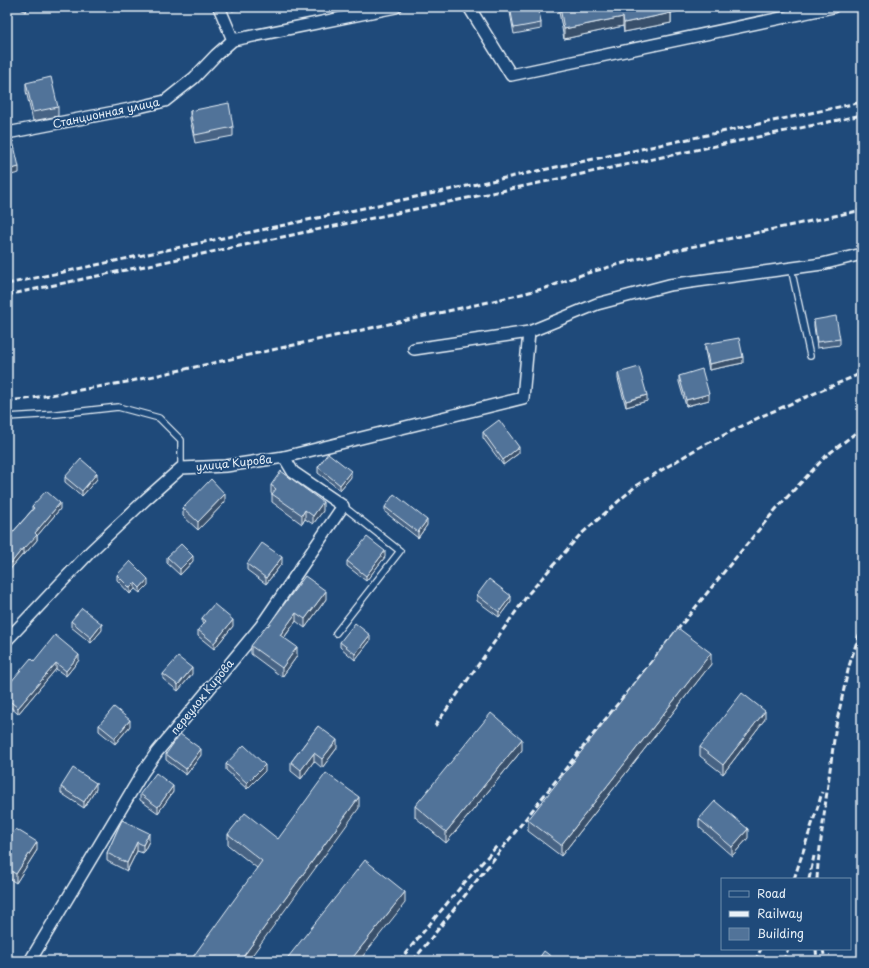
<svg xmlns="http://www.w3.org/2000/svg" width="869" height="968" font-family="'Playpen Sans',sans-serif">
	<rect width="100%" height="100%" fill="#1f4a7a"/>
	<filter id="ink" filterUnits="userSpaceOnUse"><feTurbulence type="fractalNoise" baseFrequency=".025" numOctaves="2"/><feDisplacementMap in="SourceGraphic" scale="8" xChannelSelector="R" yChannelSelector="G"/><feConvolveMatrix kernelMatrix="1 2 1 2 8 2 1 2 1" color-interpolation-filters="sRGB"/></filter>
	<g filter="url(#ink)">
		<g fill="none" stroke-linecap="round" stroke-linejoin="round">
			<g stroke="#e8f1f8" stroke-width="8">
				<g id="service">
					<path d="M791 268 810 356"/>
					<path d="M7 417 57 414 118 407 159 418 181 440V468"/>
					<path d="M336 633 400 551 343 506"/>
				</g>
			</g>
			<g stroke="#e8f1f8" stroke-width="14">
				<g id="minor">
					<path d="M219 7 233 40"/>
					<path d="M469 7 511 75 833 7"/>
					<path d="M7 133 135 108 165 101 194 78 216 55 233 40 396 7"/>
					<path d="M414 349 529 332 597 304 669 285 822 264 862 254"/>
					<path d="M7 640 91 551 145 500 181 468 226 466 284 457 523 398 529 332"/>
					<path d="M30 961 143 772 157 752 261 626 343 506 293 472 284 457"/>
				</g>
			</g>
			<use href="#service" stroke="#1f4a7a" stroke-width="5.5"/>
			<use href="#minor" stroke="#1f4a7a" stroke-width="11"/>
			<g stroke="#e8f1f8" stroke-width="3" stroke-dasharray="6 3" stroke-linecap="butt">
				<path d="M7 284 862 102"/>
				<path d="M7 295 862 115"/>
				<path d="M7 401 26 399 127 382 493 301 546 288 584 274 649 256 862 210"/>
				<path d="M435 726 529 593 579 536 637 485 698 448 762 416 862 373"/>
				<path d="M794 879 819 803 822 792"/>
				<path d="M809 879 814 856"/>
				<path d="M817 879 818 864 826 799 836 725 849 666 862 626"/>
				<path d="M816 949 817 961"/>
				<path d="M823 949 825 961"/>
				<path d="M399 961 464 883 497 846"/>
				<path d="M413 961 546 793 728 567 776 509 826 456 862 428"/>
				<path d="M755 961 761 949"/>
				<path d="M783 961 788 949"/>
			</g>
		</g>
		<g fill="#466384" stroke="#e8f1f8">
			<path d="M19 7H30L25 12Z"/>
			<path d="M231 7H252L232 11Z"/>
			<path d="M509 7H538L541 23V29L514 34Z"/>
			<path d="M559 7H689V9L671 13V23L624 32 623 26 564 39 559 12Z"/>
			<path d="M26 83 58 107V116L33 121 26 91Z"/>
			<path d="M190 111 233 127V136L195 143 190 119Z"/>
			<path d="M814 320 840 339V345L817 348 814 326Z"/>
			<path d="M705 344 743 363 709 370 705 350Z"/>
			<path d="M618 373 647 401 626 407 618 379Z"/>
			<path d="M679 376 709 400 686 406 679 382Z"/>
			<path d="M483 432 519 453 503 465 483 438Z"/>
			<path d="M318 467 351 477 340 490 318 473Z"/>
			<path d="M65 477 97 479 82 496 65 482Z"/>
			<path d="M271 485 323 511 313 524 305 519 302 524 272 502V495L271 493Z"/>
			<path d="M225 502 198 530 183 516V508Z"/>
			<path d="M32 506 60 509 37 536V540L24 555 23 554 7 573V539L32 510Z"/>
			<path d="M385 507 427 525 418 538 385 512Z"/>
			<path d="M167 557 193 561 180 575 167 563Z"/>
			<path d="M385 557 366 581 347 566V561Z"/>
			<path d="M282 563 266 584 247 570V564Z"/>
			<path d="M117 575 148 585 140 593 135 589 130 594 117 580Z"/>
			<path d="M477 595 511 601 499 617 477 601Z"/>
			<path d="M326 599 305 628 296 621 284 638 297 656 282 677 251 654V646L268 626Z"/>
			<path d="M202 618 233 626 214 649 198 636V630L203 624 202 623Z"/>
			<path d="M71 621 102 630 91 643 71 627Z"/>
			<path d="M370 641 355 660 340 647V642Z"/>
			<path d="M79 660 66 676 56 669 18 714 7 704V685L10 683 34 661Z"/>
			<path d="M711 664 561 856 528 831V820Z"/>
			<path d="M163 674H192L178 691 163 679Z"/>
			<path d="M765 719 723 774 700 756V747Z"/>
			<path d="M99 725 130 726 115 744 99 731Z"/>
			<path d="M318 726 337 748 322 768 314 761 301 779 291 771V762Z"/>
			<path d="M522 750 446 843 415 817V806Z"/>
			<path d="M166 754 201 755 186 775 166 760Z"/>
			<path d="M226 764 265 771 247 789 226 770Z"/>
			<path d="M61 787 96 789 84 808 61 793Z"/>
			<path d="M173 792 158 813 140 800V794Z"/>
			<path d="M359 808 257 868 228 845V834L278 839Z"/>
			<path d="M699 819 748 838 732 856 699 827Z"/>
			<path d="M122 820 149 841 143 853 137 851 127 871 107 861V853Z"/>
			<path d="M7 842 37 850 16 883 7 877Z"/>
		</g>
		<g fill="#39506b" stroke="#e8f1f8">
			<path d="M25 7H30L25 12Z"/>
			<path d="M669 7H689V9L669 13Z"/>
			<path d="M671 13V23L624 32V23Z"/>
			<path d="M623 17V26L564 39V29Z"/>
			<path d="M19 167V173L7 176V170Z"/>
			<path d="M743 357V363L709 370V364Z"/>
			<path d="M709 394V400L686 406V400Z"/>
			<path d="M647 395V401L626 407V401Z"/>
			<path d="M519 447V453L503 465V460Z"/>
			<path d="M351 471V477L340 490V485Z"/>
			<path d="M97 473V479L82 496V491Z"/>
			<path d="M225 494V502L198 530V522Z"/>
			<path d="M323 502V511L313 524V516Z"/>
			<path d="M60 503V509L37 536V540L24 555V549L35 533Z"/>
			<path d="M305 510V519L302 524V515Z"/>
			<path d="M427 520V525L418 538V532Z"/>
			<path d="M23 548V554L7 573V568Z"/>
			<path d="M385 551V557L366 581V576Z"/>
			<path d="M193 556V561L180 575V569Z"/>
			<path d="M282 557V563L266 584V578Z"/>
			<path d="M148 579V585L140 593V588Z"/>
			<path d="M135 583V589L130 594V588Z"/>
			<path d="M326 591V599L305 628V619Z"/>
			<path d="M511 596V601L499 617V612Z"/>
			<path d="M296 613V621L280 643V635Z"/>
			<path d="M233 620V626L214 649V643Z"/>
			<path d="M102 624V630L91 643V638Z"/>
			<path d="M370 635V641L355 660V654Z"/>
			<path d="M297 647V656L282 677V668Z"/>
			<path d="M711 653V664L561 856V845Z"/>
			<path d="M79 655V660L66 676V671Z"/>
			<path d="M56 663V669L18 714V708Z"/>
			<path d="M192 668V674L178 691V685Z"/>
			<path d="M765 711V719L723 774V765Z"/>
			<path d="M130 720V726L115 744V738Z"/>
			<path d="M522 739V750L446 843V832Z"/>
			<path d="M337 740V748L322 768V759Z"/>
			<path d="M201 749V755L186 775V769Z"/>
			<path d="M314 753V761L301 779V770Z"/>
			<path d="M265 765V771L247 789V783Z"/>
			<path d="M96 783V789L84 808V802Z"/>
			<path d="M173 786V792L158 813V807Z"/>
			<path d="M359 797V808L248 961H240Z"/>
			<path d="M748 829V838L732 856V847Z"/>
			<path d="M149 833V841L143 853V845Z"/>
			<path d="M37 842V850L16 883V874Z"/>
			<path d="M137 842V851L127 871V863Z"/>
			<path d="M405 892V903L359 961H350Z"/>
		</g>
		<g fill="#517399" stroke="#e8f1f8">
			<path d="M510 7H538L541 23 514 28Z"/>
			<path d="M560 7H670L671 13 624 23 623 17 564 29Z"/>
			<path d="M51 77 58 107 33 112 26 83Z"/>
			<path d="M229 103 233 127 195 135 190 111Z"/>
			<path d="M13 141 19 167 7 170V143Z"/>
			<path d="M836 316 840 339 817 342 814 320Z"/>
			<path d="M739 338 743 357 709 364 705 344Z"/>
			<path d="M639 367 647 395 626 401 618 373Z"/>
			<path d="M702 369 709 394 686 400 679 376Z"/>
			<path d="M499 420 519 447 503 460 483 432Z"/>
			<path d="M328 453 351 471 340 485 318 467Z"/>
			<path d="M81 459 97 473 82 491 65 477Z"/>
			<path d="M281 471 323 502 313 516 305 510 302 515 272 494 276 489 271 485Z"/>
			<path d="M211 479 225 494 198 522 183 508Z"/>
			<path d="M46 491 60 503 35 533 37 535 24 549 23 548 7 568V539L34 508 32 506Z"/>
			<path d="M394 494 427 520 418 532 385 507Z"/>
			<path d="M367 537 385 551 366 576 347 561Z"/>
			<path d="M262 543 282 557 266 578 247 564Z"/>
			<path d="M181 544 193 556 180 569 167 557Z"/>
			<path d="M130 561 148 579 140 588 135 583 130 588 117 575Z"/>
			<path d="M305 576 326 591 305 619 296 613 280 635 297 647 282 668 251 646 267 625 268 626Z"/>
			<path d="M489 579 511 596 499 612 477 595Z"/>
			<path d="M214 604 233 620 214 643 198 630 206 621 202 618Z"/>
			<path d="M82 608 102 624 91 638 71 621Z"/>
			<path d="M355 623 370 635 355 654 340 642Z"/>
			<path d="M678 628 711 653 561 845 528 820Z"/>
			<path d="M55 635 79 655 66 671 56 663 18 708 7 699V685L9 682 10 683 31 658 34 661Z"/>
			<path d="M178 657 192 668 178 685 163 674Z"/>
			<path d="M742 693 765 711 723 765 700 747Z"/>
			<path d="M114 707 130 720 115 738 99 725Z"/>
			<path d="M491 713 522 739 446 832 415 806Z"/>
			<path d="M318 726 337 740 322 759 314 753 301 770 291 762Z"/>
			<path d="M180 734 201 749 186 769 166 754Z"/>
			<path d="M244 745 265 765 247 783 226 764Z"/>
			<path d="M73 768 96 783 84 802 61 787Z"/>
			<path d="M156 773 173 786 158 807 140 794Z"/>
			<path d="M326 773 359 797 240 961H190L262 861 228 834 245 813 278 839Z"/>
			<path d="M715 801 748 829 732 847 699 819Z"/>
			<path d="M122 820 149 833 143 845 137 842 127 863 107 853Z"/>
			<path d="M16 829 37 842 16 874 7 869V842Z"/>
			<path d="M365 860 405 892 350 961H285Z"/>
			<path d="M544 951 557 961H537Z"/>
		</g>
	</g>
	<g text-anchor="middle" stroke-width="3.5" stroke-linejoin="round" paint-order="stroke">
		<g font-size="11" fill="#e8f1f8" stroke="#1f4a7a">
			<text transform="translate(106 113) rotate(-12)" y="4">Станционная улица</text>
			<text transform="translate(234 463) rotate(-6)" y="4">улица Кирова</text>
			<text transform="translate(202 697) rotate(-51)" y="4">переулок Кирова</text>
		</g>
	</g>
	<rect width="869" height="968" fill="none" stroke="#1f4a7a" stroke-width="24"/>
	<rect x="12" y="12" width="845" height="944" fill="none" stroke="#e8f1f8" stroke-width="1.5" filter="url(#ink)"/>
	<rect x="721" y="878" width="130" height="72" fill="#1f4a7a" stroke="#6f8dac"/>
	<rect x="729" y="891" width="20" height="6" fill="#1f4a7a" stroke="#6f8dac"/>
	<text x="757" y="898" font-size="12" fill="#e8f1f8">Road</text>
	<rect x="729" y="911" width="20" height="6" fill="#e8f1f8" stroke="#6f8dac"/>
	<text x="757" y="918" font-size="12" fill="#e8f1f8">Railway</text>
	<rect x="729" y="928" width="20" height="12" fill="#517399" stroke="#6f8dac"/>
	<text x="757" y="938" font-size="12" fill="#e8f1f8">Building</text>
</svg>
